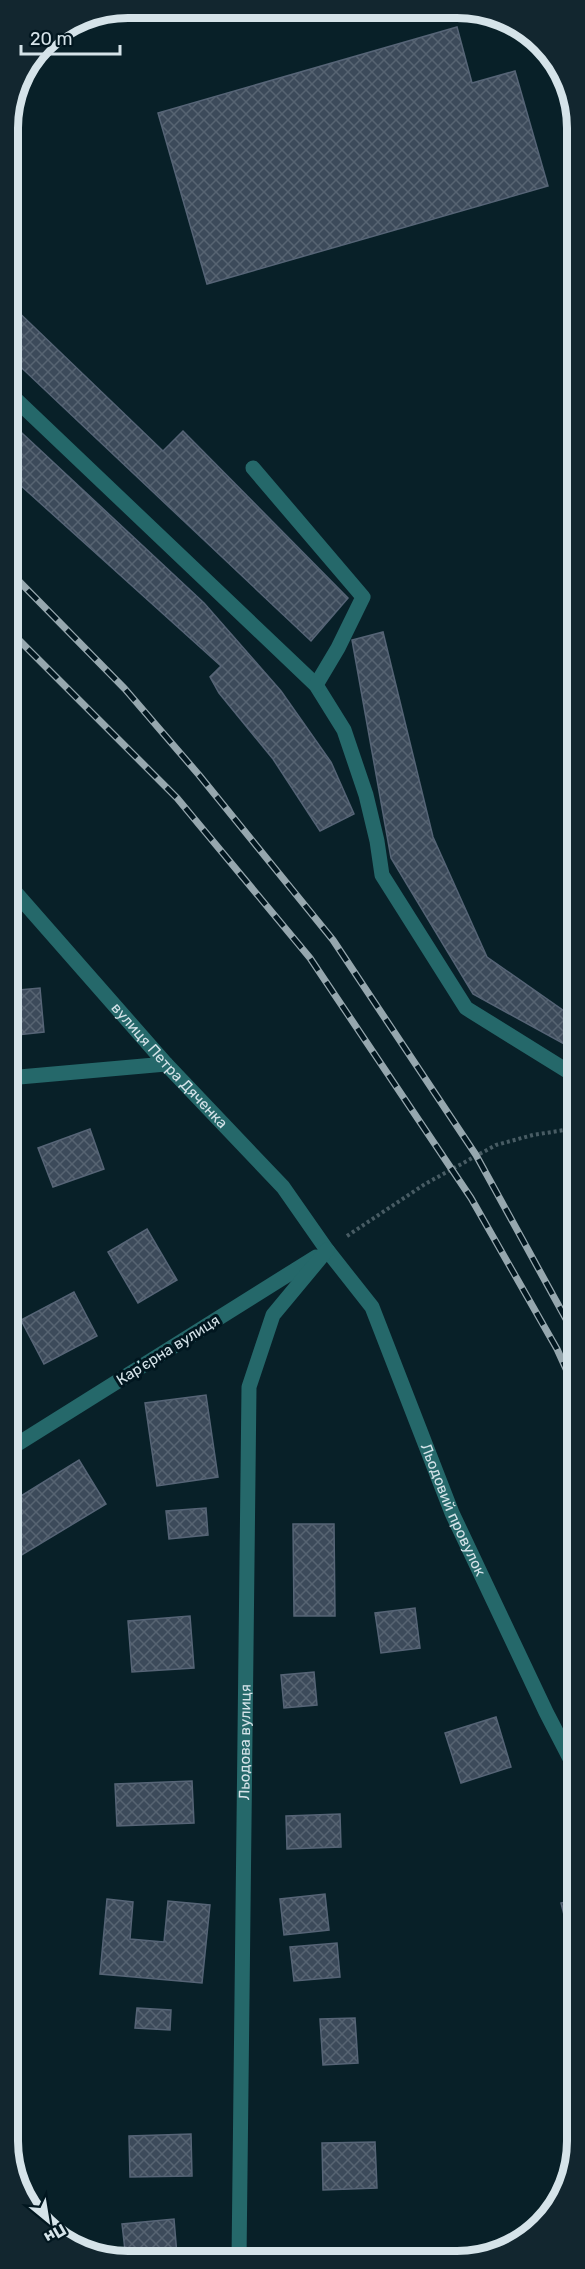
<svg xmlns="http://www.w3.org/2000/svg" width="585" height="2269" font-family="Rubik,sans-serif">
	<defs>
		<pattern id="building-cross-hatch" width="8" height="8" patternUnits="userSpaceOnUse" patternTransform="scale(1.5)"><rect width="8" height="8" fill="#3c4a5a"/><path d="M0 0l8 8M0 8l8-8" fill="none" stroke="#576472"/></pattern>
	</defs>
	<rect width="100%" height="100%" fill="#082028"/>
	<g fill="url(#building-cross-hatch)" stroke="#566476" stroke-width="1.5">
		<path d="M457 27 472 83 515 71 548 186 207 284 158 113Z"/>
		<path d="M8 302 163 451 183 431 348 598 311 641 8 355Z"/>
		<path d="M8 420 204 603 281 691 331 762 354 814 320 831 273 759 219 693 210 677 221 666 8 474Z"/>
		<path d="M383 632 433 837 487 957 577 1020V1051L473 994 391 858 352 640Z"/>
		<path d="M40 988 44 1032 8 1036V991Z"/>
		<path d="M90 1129 104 1169 53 1187 38 1148Z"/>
		<path d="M147 1229 177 1280 138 1303 108 1252Z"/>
		<path d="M74 1292 97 1336 44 1364 21 1320Z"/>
		<path d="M206 1395 218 1477 157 1486 145 1403Z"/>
		<path d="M79 1460 106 1504 15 1559 8 1548V1504Z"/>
		<path d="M206 1508 208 1535 169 1539 166 1511Z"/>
		<path d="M293 1524H334L335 1616H294Z"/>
		<path d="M415 1608 420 1648 381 1653 375 1613Z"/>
		<path d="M190 1616 194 1668 132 1672 128 1621Z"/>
		<path d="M314 1672 317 1705 284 1708 281 1675Z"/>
		<path d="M496 1717 511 1767 461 1783 445 1733Z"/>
		<path d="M192 1781 194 1823 117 1826 115 1784Z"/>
		<path d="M340 1814 341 1847 287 1849 286 1816Z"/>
		<path d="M325 1894 329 1930 284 1935 280 1899Z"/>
		<path d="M107 1899 133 1902 130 1939 164 1942 168 1901 210 1905 202 1983 100 1974Z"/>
		<path d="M577 1899V1945L572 1946 561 1903Z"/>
		<path d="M337 1943 340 1977 294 1981 290 1947Z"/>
		<path d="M137 2008 171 2010 170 2030 135 2028Z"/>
		<path d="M355 2018 358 2063 323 2065 320 2019Z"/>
		<path d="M191 2134 192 2176 130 2177 129 2136Z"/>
		<path d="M375 2142 377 2188 323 2190 322 2143Z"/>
		<path d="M174 2219 177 2255 126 2259 122 2224Z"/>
		<path d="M374 2253V2260H309V2255Z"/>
	</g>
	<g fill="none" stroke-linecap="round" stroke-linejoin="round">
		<path stroke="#485c64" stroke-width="4" stroke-dasharray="3 3" stroke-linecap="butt" d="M347 1236 425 1184 496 1145 533 1135 577 1128"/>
		<g stroke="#25686a" stroke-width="15">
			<path d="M8 392 316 685 344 730 366 795 377 841 382 875 466 1008 577 1077"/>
			<path d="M253 468 363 597 338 648 316 685"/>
			<path id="s1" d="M8 884 166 1064 283 1187 327 1250 372 1307 452 1513 546 1712 577 1772"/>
			<path d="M8 1078 166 1064"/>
			<path d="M8 1450 316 1257"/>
			<path id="s2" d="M239 2260 249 1387 273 1315 327 1250"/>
		</g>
		<g stroke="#96a7ae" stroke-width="7">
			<g id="rail">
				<path d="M8 570 125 689 199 775 333 940 476 1155 577 1339"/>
				<path d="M8 629 177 798 310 958 471 1198 557 1349 577 1393"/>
			</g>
		</g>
		<use href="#rail" stroke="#01161f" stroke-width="4.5" stroke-dasharray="14" stroke-linecap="butt"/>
	</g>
	<g text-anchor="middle" stroke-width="6" stroke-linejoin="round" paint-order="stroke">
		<g font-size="15" fill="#d5e3e9" stroke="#01161f">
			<text dy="5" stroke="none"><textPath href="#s1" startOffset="243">вулиця Петра Дяченка</textPath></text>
			<text transform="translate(168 1350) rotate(-32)" y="5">Карʼєрна вулиця</text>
			<text dy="5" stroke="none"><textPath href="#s1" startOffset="777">Льодовий провулок</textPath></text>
			<text dy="5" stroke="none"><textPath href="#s2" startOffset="518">Льодова вулиця</textPath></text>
		</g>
	</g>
	<path d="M0 0H585V2269H0ZM128 18H457A110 110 0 0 1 567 128V2141A110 110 0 0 1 457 2251H128A110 110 0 0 1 18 2141V128A110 110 0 0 1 128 18Z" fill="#12262f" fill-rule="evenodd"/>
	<path fill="none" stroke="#d5e3e9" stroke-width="8" d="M128 18H457A110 110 0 0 1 567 128V2141A110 110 0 0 1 457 2251H128A110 110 0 0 1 18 2141V128A110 110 0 0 1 128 18Z"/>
	<g transform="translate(48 2221) rotate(150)" stroke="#01161f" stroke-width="4.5" paint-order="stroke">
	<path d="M0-4.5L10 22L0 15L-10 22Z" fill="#d5e3e9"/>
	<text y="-9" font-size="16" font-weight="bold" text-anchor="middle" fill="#d5e3e9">Пн</text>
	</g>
	<path d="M21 45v9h99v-9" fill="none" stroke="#d5e3e9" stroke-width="3"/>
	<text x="30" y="45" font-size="18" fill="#d5e3e9" stroke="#01161f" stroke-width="4.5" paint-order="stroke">20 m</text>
</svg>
